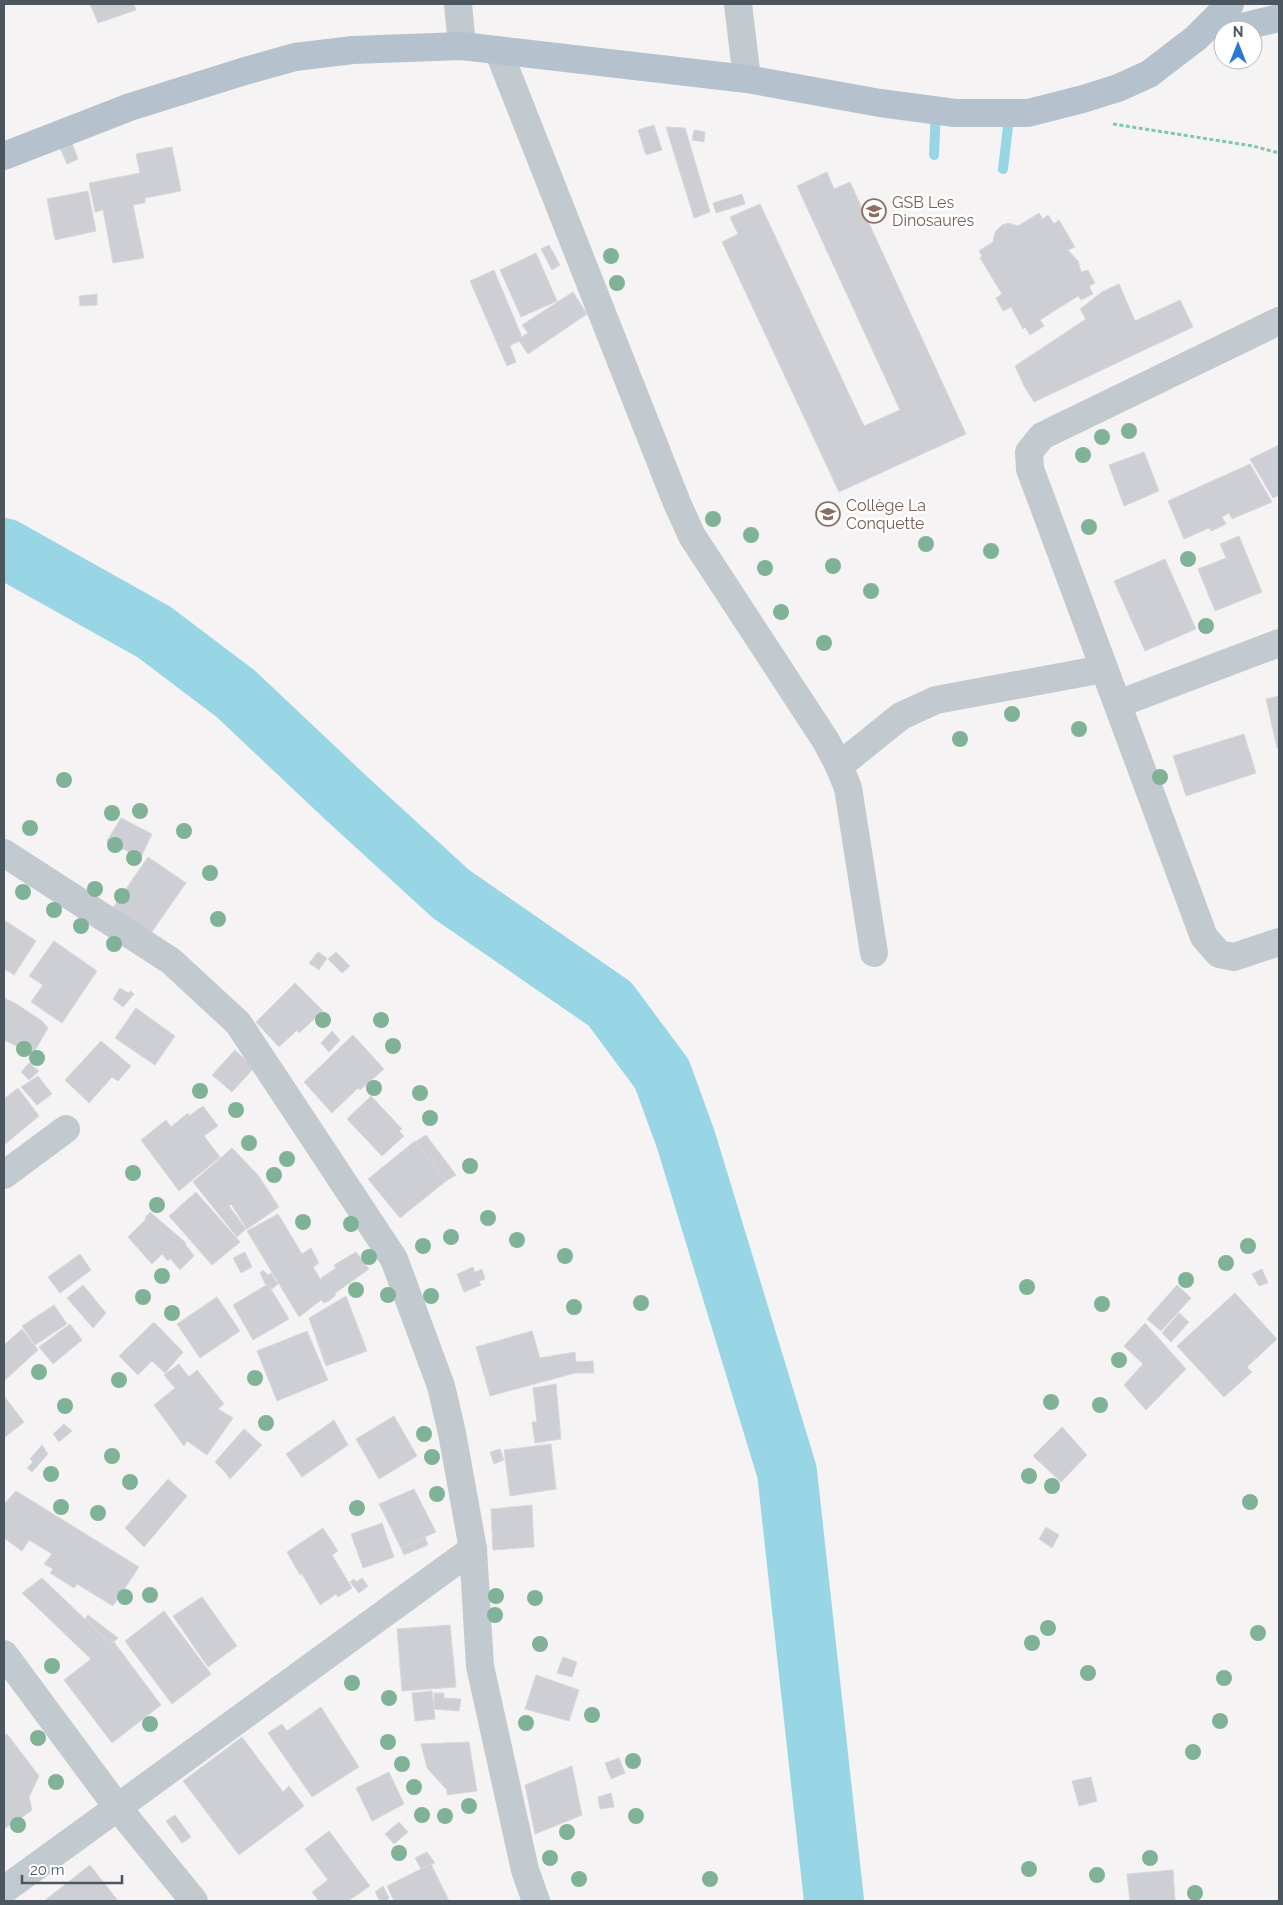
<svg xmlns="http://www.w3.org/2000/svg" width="1283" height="1905" font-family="Raleway,sans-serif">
	<rect width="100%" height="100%" fill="#f5f3f3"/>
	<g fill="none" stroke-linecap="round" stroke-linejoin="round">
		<g stroke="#98d6e6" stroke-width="10">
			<path d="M934 155 936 111"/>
			<path d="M1003 169 1009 118"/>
		</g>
		<path stroke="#98d6e6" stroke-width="60" d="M4 548 154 632 236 694 344 796 451 894 610 1004 662 1074 686 1140 787 1472 834 1901"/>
	</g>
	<g fill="#cdcfd4" stroke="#d7d9dd">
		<path d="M90 4H134L136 10 98 23Z"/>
		<path d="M654 125 662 150 646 155 638 130Z"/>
		<path d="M666 127 685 128 710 212 694 218Z"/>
		<path d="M694 130 705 132 704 142 692 140Z"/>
		<path d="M72 143 78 159 67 164 60 148Z"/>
		<path d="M172 147 181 191 145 198V203L133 205 144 258 113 263 103 210 95 212 89 183 140 173 136 154Z"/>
		<path d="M827 172 834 189 850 182 966 434 839 492 722 242 738 234 730 217 760 204 864 426 900 410 797 186Z"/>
		<path d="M88 191 96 231 55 240 47 199Z"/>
		<path d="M742 194 745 204 716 213 713 203Z"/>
		<path d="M1039 213 1043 219 1048 215 1054 224 1059 220 1075 247 1068 250 1078 261 1081 272 1088 270 1095 283 1089 286 1093 294 1081 300 1078 296 1040 320 1044 326 1030 335 1025 327 1023 329 1011 307 1003 311 996 298 1002 294 980 258 982 256 979 251 993 242 995 232 1002 225 1008 223 1018 226Z"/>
		<path d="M549 245 560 265 552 270 541 249Z"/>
		<path d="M536 253 557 301 521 317 500 270Z"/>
		<path d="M494 270 522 337 528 333 522 325 573 292 587 314 528 354 519 341 510 346 516 362 507 366 470 281Z"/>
		<path d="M1119 284 1135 321 1180 300 1193 327 1034 402 1024 386 1015 366 1086 319 1080 309 1102 292Z"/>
		<path d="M97 294V305L80 306 79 296Z"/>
		<path d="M1279 445V495L1273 498 1250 459Z"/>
		<path d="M1144 452 1159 491 1124 506 1109 465Z"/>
		<path d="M1250 464 1272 502 1232 519 1229 513 1222 517 1226 524 1211 531 1209 528 1184 539 1168 501Z"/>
		<path d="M1239 536 1262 592 1215 611 1198 569 1226 558 1220 544Z"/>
		<path d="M1165 559 1196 629 1145 651 1114 581Z"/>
		<path d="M1279 696V747L1277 748 1266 699Z"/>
		<path d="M1244 734 1256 773 1186 796 1173 756Z"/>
		<path d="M121 818 152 834 141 857 123 849V850L107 841Z"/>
		<path d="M148 857 186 883 149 936 112 909Z"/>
		<path d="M4 920 36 941 14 975 4 969Z"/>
		<path d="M54 941 97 971 62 1023 31 1002 43 985 29 976Z"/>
		<path d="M318 952 327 958 319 970 309 963Z"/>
		<path d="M336 952 350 966 342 973 328 959Z"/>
		<path d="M295 983 323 1011 299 1033 297 1030 279 1047 256 1022Z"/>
		<path d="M120 988 128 993 131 991 134 994 123 1007 113 999Z"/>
		<path d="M4 998 15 1003 42 1021 48 1028 33 1054 4 1040Z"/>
		<path d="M136 1008 175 1036 155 1065 115 1038Z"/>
		<path d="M332 1031 340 1040 329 1052 321 1043Z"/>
		<path d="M353 1035 384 1069 360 1090 358 1088 332 1113 304 1082Z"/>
		<path d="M101 1041 131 1066 118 1081 112 1077 89 1103 65 1080Z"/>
		<path d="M235 1050 254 1068 232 1092 212 1075Z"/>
		<path d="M29 1063 39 1071 29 1080 21 1072Z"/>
		<path d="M38 1076 52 1094 37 1105 21 1087Z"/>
		<path d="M18 1088 39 1116 4 1145V1096L5 1098Z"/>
		<path d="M371 1096 402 1129 399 1131 404 1136 382 1156 347 1119Z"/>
		<path d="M203 1106 218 1126 204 1136 220 1157 179 1191 141 1140 166 1120 171 1127 188 1113 189 1116Z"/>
		<path d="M426 1135 456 1175 446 1181 415 1142Z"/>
		<path d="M415 1141 446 1181 400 1218 368 1179Z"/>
		<path d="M232 1148 258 1175 279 1207 247 1229 231 1204 229 1206 246 1229 237 1237 193 1182Z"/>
		<path d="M196 1192 240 1242 212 1265 169 1216Z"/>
		<path d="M150 1212 186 1243 185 1244 194 1256 180 1270 170 1258 168 1261 162 1254 152 1264 128 1237 146 1219 145 1218Z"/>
		<path d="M278 1214 302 1254 311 1248 319 1263 313 1267 322 1282 321 1278 336 1268 334 1265 356 1252 369 1269 334 1294 336 1295 329 1301 324 1303 321 1300 299 1317 247 1231Z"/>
		<path d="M245 1252 252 1267 241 1273 233 1258Z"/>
		<path d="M80 1254 91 1270 60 1293 48 1277Z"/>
		<path d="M473 1267 475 1272 482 1269 485 1279 479 1281 481 1285 464 1292 457 1274Z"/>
		<path d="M1262 1269 1268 1283 1259 1286 1252 1274Z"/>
		<path d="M263 1270 268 1275 271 1273 278 1284 272 1289 268 1284 266 1285 260 1273Z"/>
		<path d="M268 1284 289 1319 253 1340 233 1305Z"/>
		<path d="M83 1285 106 1313 93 1328 67 1298Z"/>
		<path d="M1177 1285 1191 1298 1161 1331 1147 1319Z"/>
		<path d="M1235 1293 1277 1339 1247 1367 1252 1372 1224 1397 1177 1346Z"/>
		<path d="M346 1296 367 1351 326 1366 309 1318Z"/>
		<path d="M217 1297 240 1331 200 1358 177 1324Z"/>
		<path d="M54 1305 67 1324 35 1345 22 1326Z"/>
		<path d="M1179 1313 1189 1322 1171 1342 1162 1333Z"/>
		<path d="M154 1322 183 1352 165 1373 152 1361 138 1375 119 1356Z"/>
		<path d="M1145 1323 1186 1369 1146 1410 1124 1385 1143 1364 1124 1346Z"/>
		<path d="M70 1324 82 1340 53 1364 39 1347Z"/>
		<path d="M22 1329 38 1350 4 1381V1345Z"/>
		<path d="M307 1331 328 1380 277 1401 257 1351Z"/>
		<path d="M532 1331 540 1358 575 1352 576 1362 593 1361 594 1373H575L490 1396 476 1347Z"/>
		<path d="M179 1364 189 1377 197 1370 224 1404 218 1409 233 1418 207 1455 187 1441 184 1446 154 1405 175 1388 164 1375Z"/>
		<path d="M556 1384 561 1439 535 1443 532 1422H537L533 1388Z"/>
		<path d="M4 1396 24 1422 4 1438Z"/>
		<path d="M394 1416 417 1456 379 1479 356 1439Z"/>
		<path d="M334 1420 348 1445 302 1477 286 1454Z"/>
		<path d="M64 1424 72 1431 59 1442 53 1434Z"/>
		<path d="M1062 1427 1087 1455 1061 1482 1033 1456Z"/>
		<path d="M244 1429 262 1445 230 1479 225 1472 215 1462Z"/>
		<path d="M551 1444 556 1489 510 1496 504 1450Z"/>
		<path d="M42 1445 48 1454 32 1472 27 1468 33 1462 30 1459Z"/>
		<path d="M500 1449 504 1460 494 1464 490 1452Z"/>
		<path d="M168 1479 187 1496 144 1547 125 1528Z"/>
		<path d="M414 1489 436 1532 401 1548 379 1504Z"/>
		<path d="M16 1491 139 1567 113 1606 77 1584 74 1588 50 1573 53 1569 44 1564 52 1554 29 1540 22 1551 4 1538V1504Z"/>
		<path d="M532 1505 534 1547 493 1550 491 1509Z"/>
		<path d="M382 1523 394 1557 363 1568 351 1534Z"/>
		<path d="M1046 1527 1059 1535 1052 1548 1039 1539Z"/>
		<path d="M323 1528 338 1551 332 1555 352 1588 338 1597 336 1594 320 1605 302 1574 300 1575 287 1552Z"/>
		<path d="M425 1537 428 1545 404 1555 401 1548Z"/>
		<path d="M42 1578 111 1644 114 1642 161 1705 112 1743 64 1680 91 1659 22 1593Z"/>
		<path d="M362 1578 368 1586 359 1593 350 1582 354 1579 356 1582Z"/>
		<path d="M202 1597 237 1646 208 1667 173 1616Z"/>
		<path d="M164 1611 211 1674 172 1704 125 1641Z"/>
		<path d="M88 1615 118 1638 111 1644 85 1619Z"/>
		<path d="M450 1625 456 1687 402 1691 397 1629Z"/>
		<path d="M563 1657 577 1662 572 1677 557 1673Z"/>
		<path d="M536 1675 579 1690 569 1721 525 1709Z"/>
		<path d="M432 1691 435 1719 415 1721 412 1693Z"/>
		<path d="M434 1693H444V1698L461 1699 459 1711 434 1709Z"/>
		<path d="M321 1707 359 1767 312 1797 268 1733 282 1724 287 1731Z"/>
		<path d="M7 1734 39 1776 29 1797 32 1810 12 1825 11 1824 4 1829V1736Z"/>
		<path d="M242 1737 283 1792 289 1786 304 1806 239 1855 183 1781Z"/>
		<path d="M469 1742 477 1791 447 1795V1790L427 1768 421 1744Z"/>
		<path d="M619 1758 625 1773 611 1779 605 1763Z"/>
		<path d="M572 1766 582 1815 535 1834 525 1785Z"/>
		<path d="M389 1772 404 1804 372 1821 356 1788Z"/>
		<path d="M1091 1777 1097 1801 1079 1806 1072 1781Z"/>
		<path d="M611 1793 614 1807 600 1809 598 1797Z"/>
		<path d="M175 1815 191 1837 182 1843 166 1821Z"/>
		<path d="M399 1822 408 1832 394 1844 385 1834Z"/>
		<path d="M329 1831 370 1886 348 1901H319L312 1892 328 1880 305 1849Z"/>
		<path d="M427 1852 435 1863 421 1869 415 1858Z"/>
		<path d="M431 1864 449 1901H394L387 1886Z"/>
		<path d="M90 1865 118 1901H44Z"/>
		<path d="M1173 1870 1175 1901H1130L1127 1874Z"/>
		<path d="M383 1886 389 1898 386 1901H380L375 1892Z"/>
	</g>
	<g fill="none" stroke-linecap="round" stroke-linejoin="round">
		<path stroke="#81c8a4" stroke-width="3" stroke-dasharray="4 2.5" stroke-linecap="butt" d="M1113 124 1253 146 1279 153"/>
		<g stroke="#c2cad0" stroke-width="28">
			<path d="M458 4 462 46"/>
			<path d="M738 4 747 79"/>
			<path d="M498 50 677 503 692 536 826 741 839 766 848 788 874 953"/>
			<path d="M1279 321 1042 436 1029 452 1030 469 1204 937 1219 954 1234 957 1279 942"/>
			<path d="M1118 704 1279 643"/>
			<path d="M839 766 901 716 936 700 1103 669"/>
			<path d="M4 853 171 961 238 1023 394 1259 441 1386 452 1433 473 1549 480 1666 525 1870 536 1901"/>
			<path d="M4 1175 66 1129"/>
			<path d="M4 1654 118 1808 194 1901"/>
			<path d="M4 1890 473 1549"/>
		</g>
		<g stroke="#b5c2ce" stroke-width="28">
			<path d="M1229 30 1279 18"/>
			<path d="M4 156 130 107 245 71 295 57 353 50 462 46 747 79 880 103 955 113H1028L1083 99 1118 88 1149 74 1196 38 1230 4"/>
		</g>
	</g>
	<g fill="#80b298">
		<circle cx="611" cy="256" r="8"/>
		<circle cx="617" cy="283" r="8"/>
		<circle cx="1129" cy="431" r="8"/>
		<circle cx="1102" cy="437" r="8"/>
		<circle cx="1083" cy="455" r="8"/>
		<circle cx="713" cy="519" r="8"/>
		<circle cx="1089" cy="527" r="8"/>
		<circle cx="751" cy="535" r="8"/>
		<circle cx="926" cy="544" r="8"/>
		<circle cx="991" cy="551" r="8"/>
		<circle cx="1188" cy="559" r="8"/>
		<circle cx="833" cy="566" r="8"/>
		<circle cx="765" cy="568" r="8"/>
		<circle cx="871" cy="591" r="8"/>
		<circle cx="781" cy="612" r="8"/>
		<circle cx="1206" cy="626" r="8"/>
		<circle cx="824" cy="643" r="8"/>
		<circle cx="1012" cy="714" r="8"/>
		<circle cx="1079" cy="729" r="8"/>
		<circle cx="960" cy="739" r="8"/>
		<circle cx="1160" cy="777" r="8"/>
		<circle cx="64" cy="780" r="8"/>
		<circle cx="140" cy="811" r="8"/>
		<circle cx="112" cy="813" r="8"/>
		<circle cx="30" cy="828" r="8"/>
		<circle cx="184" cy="831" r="8"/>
		<circle cx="115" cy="845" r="8"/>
		<circle cx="134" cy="858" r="8"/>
		<circle cx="210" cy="873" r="8"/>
		<circle cx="95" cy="889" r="8"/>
		<circle cx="23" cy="892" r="8"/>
		<circle cx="122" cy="896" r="8"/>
		<circle cx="54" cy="910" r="8"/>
		<circle cx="218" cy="919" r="8"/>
		<circle cx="81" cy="926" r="8"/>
		<circle cx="114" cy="944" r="8"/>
		<circle cx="323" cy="1020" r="8"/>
		<circle cx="381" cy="1020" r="8"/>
		<circle cx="393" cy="1046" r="8"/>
		<circle cx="24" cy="1049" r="8"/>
		<circle cx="37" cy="1058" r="8"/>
		<circle cx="374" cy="1088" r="8"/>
		<circle cx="200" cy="1091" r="8"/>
		<circle cx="420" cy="1093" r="8"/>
		<circle cx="236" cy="1110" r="8"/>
		<circle cx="430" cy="1118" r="8"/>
		<circle cx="249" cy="1143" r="8"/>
		<circle cx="287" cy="1159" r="8"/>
		<circle cx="470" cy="1166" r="8"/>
		<circle cx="133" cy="1173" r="8"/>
		<circle cx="274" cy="1175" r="8"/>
		<circle cx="157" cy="1205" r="8"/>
		<circle cx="488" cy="1218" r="8"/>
		<circle cx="303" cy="1222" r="8"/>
		<circle cx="351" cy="1224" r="8"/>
		<circle cx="451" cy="1237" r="8"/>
		<circle cx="517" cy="1240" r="8"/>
		<circle cx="423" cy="1246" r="8"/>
		<circle cx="1248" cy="1246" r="8"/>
		<circle cx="565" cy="1256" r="8"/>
		<circle cx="369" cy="1257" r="8"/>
		<circle cx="1226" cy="1263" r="8"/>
		<circle cx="162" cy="1276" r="8"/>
		<circle cx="1186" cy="1280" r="8"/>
		<circle cx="1027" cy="1287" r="8"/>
		<circle cx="356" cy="1290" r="8"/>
		<circle cx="388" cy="1295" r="8"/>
		<circle cx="431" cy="1296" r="8"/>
		<circle cx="143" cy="1297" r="8"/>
		<circle cx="641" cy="1303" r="8"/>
		<circle cx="1102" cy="1304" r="8"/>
		<circle cx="574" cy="1307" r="8"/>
		<circle cx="172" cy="1313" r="8"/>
		<circle cx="1119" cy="1360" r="8"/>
		<circle cx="39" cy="1372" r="8"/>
		<circle cx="255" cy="1378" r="8"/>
		<circle cx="119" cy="1380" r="8"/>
		<circle cx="1051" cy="1402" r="8"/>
		<circle cx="1100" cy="1405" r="8"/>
		<circle cx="65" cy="1406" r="8"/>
		<circle cx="266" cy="1423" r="8"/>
		<circle cx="424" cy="1434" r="8"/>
		<circle cx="112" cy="1456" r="8"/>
		<circle cx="432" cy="1457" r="8"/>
		<circle cx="51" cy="1474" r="8"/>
		<circle cx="1029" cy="1476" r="8"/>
		<circle cx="130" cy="1482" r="8"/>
		<circle cx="1052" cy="1486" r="8"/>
		<circle cx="437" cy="1494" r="8"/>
		<circle cx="1250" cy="1502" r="8"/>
		<circle cx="61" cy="1507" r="8"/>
		<circle cx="357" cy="1508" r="8"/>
		<circle cx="98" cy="1513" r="8"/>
		<circle cx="150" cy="1595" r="8"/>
		<circle cx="496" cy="1596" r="8"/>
		<circle cx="125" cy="1597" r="8"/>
		<circle cx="535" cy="1598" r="8"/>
		<circle cx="495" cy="1615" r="8"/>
		<circle cx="1048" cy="1628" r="8"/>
		<circle cx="1258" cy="1633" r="8"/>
		<circle cx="1032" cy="1643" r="8"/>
		<circle cx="540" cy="1644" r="8"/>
		<circle cx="52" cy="1666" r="8"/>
		<circle cx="1088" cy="1673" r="8"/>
		<circle cx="1224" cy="1678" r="8"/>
		<circle cx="352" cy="1683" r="8"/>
		<circle cx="389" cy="1698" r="8"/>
		<circle cx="592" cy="1715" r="8"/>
		<circle cx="1220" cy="1721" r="8"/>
		<circle cx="526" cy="1723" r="8"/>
		<circle cx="150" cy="1724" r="8"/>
		<circle cx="38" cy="1738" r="8"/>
		<circle cx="388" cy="1742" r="8"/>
		<circle cx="1193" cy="1752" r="8"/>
		<circle cx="633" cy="1761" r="8"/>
		<circle cx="402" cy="1764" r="8"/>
		<circle cx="56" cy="1782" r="8"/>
		<circle cx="414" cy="1787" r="8"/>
		<circle cx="469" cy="1806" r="8"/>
		<circle cx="422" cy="1815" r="8"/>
		<circle cx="445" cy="1816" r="8"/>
		<circle cx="636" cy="1816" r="8"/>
		<circle cx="18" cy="1825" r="8"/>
		<circle cx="567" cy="1832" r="8"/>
		<circle cx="399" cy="1853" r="8"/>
		<circle cx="550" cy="1858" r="8"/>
		<circle cx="1150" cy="1858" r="8"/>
		<circle cx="1029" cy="1869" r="8"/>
		<circle cx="1097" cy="1875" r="8"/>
		<circle cx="579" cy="1879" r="8"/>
		<circle cx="710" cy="1879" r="8"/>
		<circle cx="1195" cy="1893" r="8"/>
	</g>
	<defs>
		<g id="school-ring" transform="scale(1.25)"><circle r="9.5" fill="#fff" stroke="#8d6e63" stroke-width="1.5"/><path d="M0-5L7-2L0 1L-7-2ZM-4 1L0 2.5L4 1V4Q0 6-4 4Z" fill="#8d6e63"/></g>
	</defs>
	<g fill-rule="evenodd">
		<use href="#school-ring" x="874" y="211"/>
		<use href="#school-ring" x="828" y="514"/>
	</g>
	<g text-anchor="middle" stroke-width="5" stroke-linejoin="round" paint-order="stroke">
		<g font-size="16" fill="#785e54" stroke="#fff" text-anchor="start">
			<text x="892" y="208">GSB Les<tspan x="892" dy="18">Dinosaures</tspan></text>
			<text x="846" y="511">Collège La<tspan x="846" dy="18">Conquette</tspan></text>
		</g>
	</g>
	<rect width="1283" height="1905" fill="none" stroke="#4c565f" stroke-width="10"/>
	<g transform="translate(1238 45)"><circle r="24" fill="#ffffff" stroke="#b7bbbf"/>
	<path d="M0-4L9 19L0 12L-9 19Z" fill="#2c78d6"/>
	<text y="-8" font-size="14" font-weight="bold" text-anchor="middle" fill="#4c565f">N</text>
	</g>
	<path d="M22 1875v8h100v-8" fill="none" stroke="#4c565f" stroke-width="2.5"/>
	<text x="30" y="1875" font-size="15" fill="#4c565f" stroke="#ffffff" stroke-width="4" paint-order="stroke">20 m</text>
</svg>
